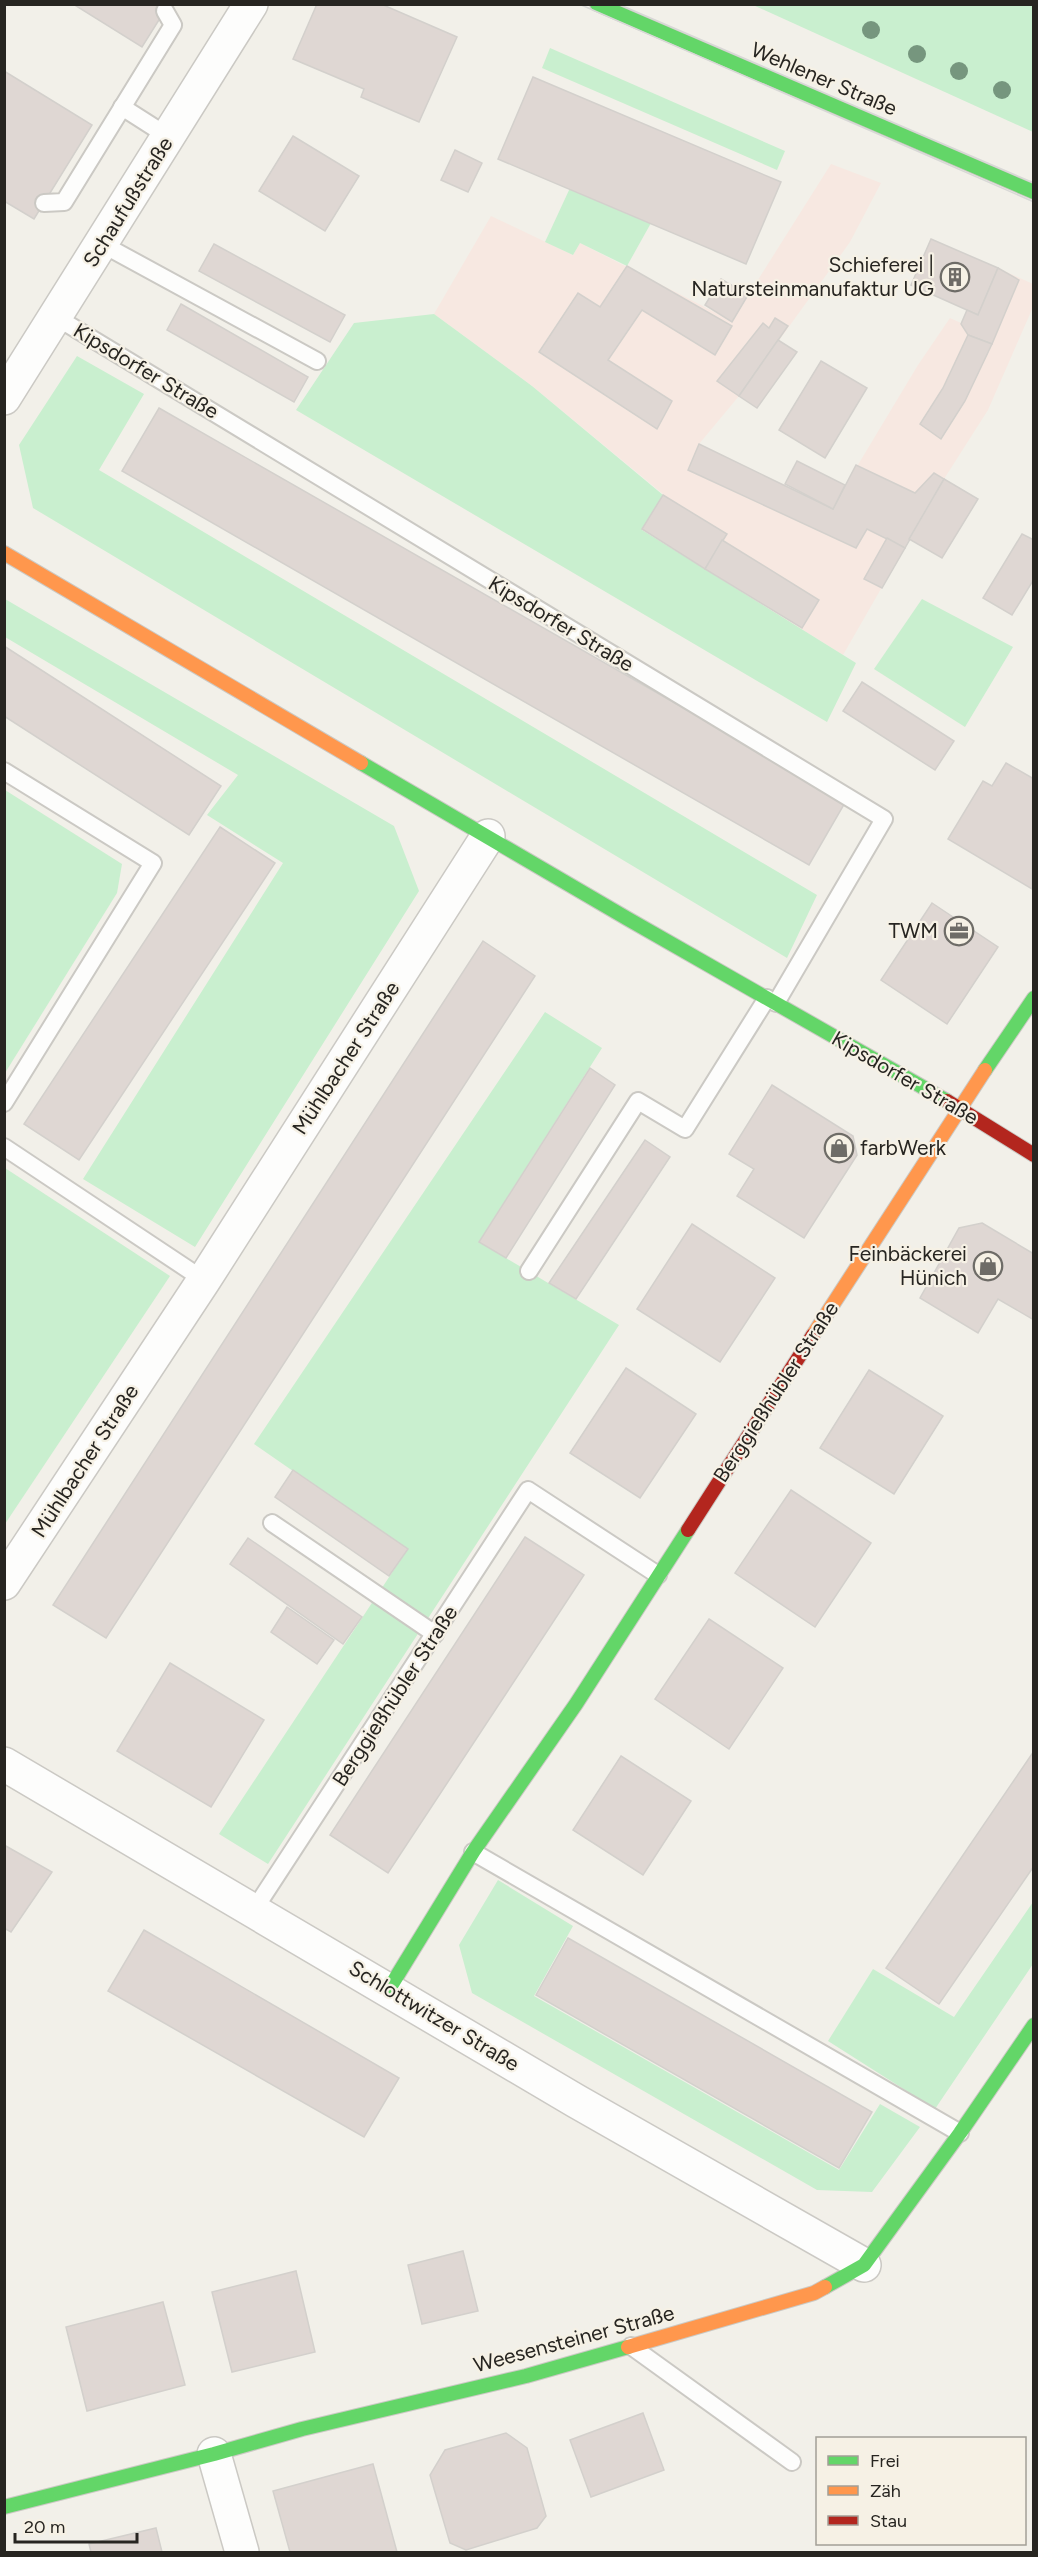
<svg xmlns="http://www.w3.org/2000/svg" width="1038" height="2557" font-family="Figtree,sans-serif">
	<rect width="100%" height="100%" fill="#f2f0e9"/>
	<path fill="#f7e8e1" d="M831 164 881 183 850 242 739 396 699 444 832 508 918 365 950 318 961 323 967 310 998 268 1033 284V307L988 410 944 479 843 655 642 529 663 494 532 386 434 314 491 216 573 255 580 243 732 321Z"/>
	<g fill="#c9efcf">
		<path d="M753 5H1033V132Z"/>
		<path d="M550 48 785 151 777 170 542 68Z"/>
		<path d="M570 188 651 223 627 266 580 243 573 255 545 242Z"/>
		<path d="M434 314 532 386 663 495 642 530 856 663 827 722 296 410 354 323Z"/>
		<path d="M77 356 144 394 99 470 817 895 787 958 33 508 19 445Z"/>
		<path d="M5 599 394 826 419 891 195 1247 83 1179 283 863 207 815 238 775 5 637Z"/>
		<path d="M922 599 1013 647 965 727 874 669Z"/>
		<path d="M5 790 122 864 117 893 5 1073Z"/>
		<path d="M545 1012 602 1048 479 1242 619 1325 268 1864 219 1834 407 1550 254 1444Z"/>
		<path d="M5 1168 170 1276 5 1524Z"/>
		<path d="M498 1880 573 1926 534 1996 839 2170 880 2104 920 2127 872 2192 817 2190 472 1993 459 1945Z"/>
		<path d="M1033 1902V1964L935 2109 828 2041 873 1969 954 2017Z"/>
	</g>
	<g fill="#dfd7d3" stroke="#d3d0cc" stroke-width="1.5">
		<path d="M73 4H169L142 47Z"/>
		<path d="M317 4H381L457 37 419 122 361 97 364 89 293 59Z"/>
		<path d="M4 71 92 125 34 219 4 201Z"/>
		<path d="M533 77 781 182 746 264 498 159Z"/>
		<path d="M293 136 359 176 325 231 259 191Z"/>
		<path d="M455 150 482 163 468 192 441 180Z"/>
		<path d="M931 239 998 268 978 315 911 285Z"/>
		<path d="M214 244 345 315 330 342 199 271Z"/>
		<path d="M627 266 732 326 715 355 642 310 608 360 672 401 657 429 539 352 578 293 600 307Z"/>
		<path d="M998 268 1019 280 992 344 968 335 961 324 967 310 978 315Z"/>
		<path d="M721 279 748 295 732 322 705 305Z"/>
		<path d="M181 304 308 377 294 402 167 330Z"/>
		<path d="M775 318 788 326 739 396 717 381 763 323 769 328Z"/>
		<path d="M968 335 992 344 965 401 941 439 920 424 943 388Z"/>
		<path d="M778 340 797 352 757 408 739 396Z"/>
		<path d="M821 361 867 388 825 458 779 430Z"/>
		<path d="M159 408 846 801 809 865 122 471Z"/>
		<path d="M699 444 833 509 856 465 915 493 934 473 944 479 905 548 867 529 856 548 688 470Z"/>
		<path d="M797 461 845 485 833 509 785 484Z"/>
		<path d="M944 479 978 499 942 558 909 539Z"/>
		<path d="M663 495 727 534 705 569 642 529Z"/>
		<path d="M1022 534 1034 540V579L1012 615 983 598Z"/>
		<path d="M887 538 905 548 882 588 864 579Z"/>
		<path d="M722 540 819 600 802 628 705 569Z"/>
		<path d="M4 646 221 786 189 835 4 716Z"/>
		<path d="M862 682 954 741 935 770 843 711Z"/>
		<path d="M1006 763 1034 779 1032 889 948 839 983 781 992 786Z"/>
		<path d="M220 827 275 863 79 1160 24 1124Z"/>
		<path d="M932 903 998 947 947 1024 881 980Z"/>
		<path d="M483 941 535 976 106 1638 53 1605Z"/>
		<path d="M590 1068 615 1085 506 1258 479 1242Z"/>
		<path d="M772 1085 853 1136 857 1155 804 1238 737 1196 754 1169 729 1154Z"/>
		<path d="M645 1140 670 1157 576 1299 549 1283Z"/>
		<path d="M982 1223 1034 1254V1320L998 1299 978 1333 920 1298 959 1228Z"/>
		<path d="M692 1224 775 1278 720 1362 637 1309Z"/>
		<path d="M626 1368 696 1414 640 1498 570 1453Z"/>
		<path d="M869 1370 943 1416 894 1494 820 1448Z"/>
		<path d="M293 1470 408 1549 389 1576 275 1497Z"/>
		<path d="M791 1490 871 1543 815 1627 735 1573Z"/>
		<path d="M525 1537 584 1575 388 1873 330 1835Z"/>
		<path d="M248 1538 362 1617 343 1644 230 1564Z"/>
		<path d="M287 1607 334 1640 317 1664 271 1632Z"/>
		<path d="M709 1619 783 1668 729 1749 655 1699Z"/>
		<path d="M170 1663 264 1720 211 1807 117 1751Z"/>
		<path d="M1034 1751V1866L939 2004 886 1968Z"/>
		<path d="M621 1756 691 1801 643 1875 573 1830Z"/>
		<path d="M4 1845 52 1872 11 1932 4 1928Z"/>
		<path d="M144 1930 399 2078 364 2137 108 1991Z"/>
		<path d="M568 1938 872 2112 839 2168 536 1995Z"/>
		<path d="M463 2251 478 2311 422 2324 408 2265Z"/>
		<path d="M296 2271 315 2352 232 2372 212 2292Z"/>
		<path d="M163 2302 185 2385 87 2411 66 2327Z"/>
		<path d="M643 2413 664 2470 591 2497 570 2440Z"/>
		<path d="M506 2433 527 2448 546 2516 537 2528 466 2550 450 2543 430 2475 445 2450Z"/>
		<path d="M373 2464 397 2552H290L273 2491Z"/>
		<path d="M156 2528 162 2552H91L89 2544Z"/>
	</g>
	<g fill="none" stroke-linecap="round" stroke-linejoin="round">
		<g stroke="#cbc9c4" stroke-width="20">
			<g id="lane">
				<path d="M122 107 169 137"/>
				<path d="M44 203 64 202 173 25 165 11"/>
				<path d="M102 244 317 361"/>
				<path d="M56 317 884 819 776 1003"/>
				<path d="M4 771 153 863 4 1103"/>
				<path d="M4 1147 204 1280"/>
				<path d="M529 1271 638 1101 685 1129 767 998"/>
				<path d="M272 1523 435 1634"/>
				<path d="M473 1852 960 2133"/>
				<path d="M254 1910 528 1490 658 1575"/>
				<path d="M631 2346 792 2462"/>
			</g>
		</g>
		<g stroke="#cbc9c4" stroke-width="36">
			<g id="street">
				<path d="M4 398 251 4"/>
				<path d="M4 1583 204 1280 488 836"/>
				<path d="M4 1764 576 2101 864 2265"/>
				<path d="M214 2454 242 2552"/>
			</g>
		</g>
		<g stroke="#cbc9c4" stroke-width="16">
			<g id="fast">
				<path d="M597 4 1034 192"/>
				<path d="M361 763 628 919 947 1101"/>
				<path d="M985 1070 1034 998"/>
				<path d="M389 1989 473 1852 576 1704 688 1530"/>
				<path d="M825 2287 864 2265 960 2133 1034 2025"/>
				<path d="M4 2507 214 2454 302 2429 526 2376 628 2347"/>
			</g>
		</g>
		<g stroke="#cbc9c4" stroke-width="16">
			<g id="slow">
				<path d="M4 553 361 763"/>
				<path d="M813 1335 985 1070"/>
				<path d="M628 2347 814 2293 825 2287"/>
			</g>
		</g>
		<g stroke="#cbc9c4" stroke-width="16">
			<g id="jam">
				<path d="M947 1101 1034 1155"/>
				<path d="M688 1530 813 1335"/>
			</g>
		</g>
		<use href="#lane" stroke="#fdfdfc" stroke-width="16"/>
		<use href="#street" stroke="#fdfdfc" stroke-width="33"/>
		<use href="#fast" stroke="#63d668" stroke-width="14"/>
		<use href="#slow" stroke="#ff974d" stroke-width="14"/>
		<use href="#jam" stroke="#b3261e" stroke-width="14"/>
		<g stroke="#d8d8d6" stroke-width="1.5">
			<path d="M579 4 1034 202"/>
			<path d="M618 4 1034 183"/>
		</g>
	</g>
	<g fill="#76967e">
		<circle cx="871" cy="30" r="9"/>
		<circle cx="917" cy="54" r="9"/>
		<circle cx="959" cy="71" r="9"/>
		<circle cx="1002" cy="90" r="9"/>
	</g>
	<defs>
		<g id="building-ring" transform="scale(1.5)"><circle r="9.5" fill="#f6f1e5" stroke="#6e6c67" stroke-width="1.5"/><path d="M-4-6H4V6H1V3H-1V6H-4ZM-2.5-4.3h1.7v1.8h-1.7ZM.8-4.3h1.7v1.8H.8ZM-2.5-1h1.7V.8h-1.7ZM.8-1h1.7V.8H.8Z" fill="#6e6c67"/></g>
		<g id="office-ring" transform="scale(1.5)"><circle r="9.5" fill="#f6f1e5" stroke="#6e6c67" stroke-width="1.5"/><path d="M-6-3h4V-5.5h4V-3h4V5H-6ZM-1-4.5V-3h2v-1.5ZM-6 0V1H6V0Z" fill="#6e6c67"/></g>
		<g id="shop-ring" transform="scale(1.5)"><circle r="9.5" fill="#f6f1e5" stroke="#6e6c67" stroke-width="1.5"/><path d="M-5-2.5h2.3a2.7 3.5 0 0 1 5.4 0H5L5.5 6h-11ZM-1.5-2.5h3a1.5 2.3 0 0 0-3 0Z" fill="#6e6c67"/></g>
	</defs>
	<g fill-rule="evenodd">
		<use href="#building-ring" x="955" y="277"/>
		<use href="#office-ring" x="959" y="931"/>
		<use href="#shop-ring" x="839" y="1148"/>
		<use href="#shop-ring" x="988" y="1266"/>
	</g>
	<g text-anchor="middle" stroke-width="4.5" stroke-linejoin="round" paint-order="stroke">
		<g font-size="21" fill="#272521" stroke="#f6f1e5">
			<text transform="translate(824 79) rotate(23)" y="7">Wehlener Straße</text>
			<text transform="translate(128 202) rotate(-58)" y="7">Schaufußstraße</text>
			<text transform="translate(146 371) rotate(31)" y="7">Kipsdorfer Straße</text>
			<text transform="translate(561 624) rotate(31)" y="7">Kipsdorfer Straße</text>
			<text transform="translate(346 1058) rotate(-57)" y="7">Mühlbacher Straße</text>
			<text transform="translate(905 1078) rotate(30)" y="7">Kipsdorfer Straße</text>
			<text transform="translate(776 1392) rotate(-57)" y="7">Berggießhübler Straße</text>
			<text transform="translate(85 1461) rotate(-57)" y="7">Mühlbacher Straße</text>
			<text transform="translate(395 1696) rotate(-57)" y="7">Berggießhübler Straße</text>
			<text transform="translate(434 2016) rotate(31)" y="7">Schlottwitzer Straße</text>
			<text transform="translate(574 2339) rotate(-15)" y="7">Weesensteiner Straße</text>
		</g>
		<g font-size="21" fill="#272521" stroke="#f6f1e5" text-anchor="end">
			<text x="934" y="272">Schieferei |<tspan x="934" dy="24">Natursteinmanufaktur UG</tspan></text>
			<text x="938" y="938">TWM</text>
			<text x="860" y="1155" text-anchor="start">farbWerk</text>
			<text x="967" y="1261">Feinbäckerei<tspan x="967" dy="24">Hünich</tspan></text>
		</g>
	</g>
	<rect width="1038" height="2557" fill="none" stroke="#272521" stroke-width="12"/>
	<rect x="816" y="2437" width="210" height="108" fill="#f6f1e5" stroke="#a39f97" stroke-width="1.5"/>
	<rect x="828" y="2456" width="30" height="9" fill="#63d668" stroke="#a39f97" stroke-width="1.5"/>
	<text x="870" y="2467" font-size="18" fill="#272521">Frei</text>
	<rect x="828" y="2486" width="30" height="9" fill="#ff974d" stroke="#a39f97" stroke-width="1.5"/>
	<text x="870" y="2497" font-size="18" fill="#272521">Zäh</text>
	<rect x="828" y="2516" width="30" height="9" fill="#b3261e" stroke="#a39f97" stroke-width="1.5"/>
	<text x="870" y="2527" font-size="18" fill="#272521">Stau</text>
	<path d="M15 2533v9h122v-9" fill="none" stroke="#272521" stroke-width="3"/>
	<text x="24" y="2533" font-size="18" fill="#272521" stroke="#f6f1e5" stroke-width="4.5" paint-order="stroke">20 m</text>
</svg>
